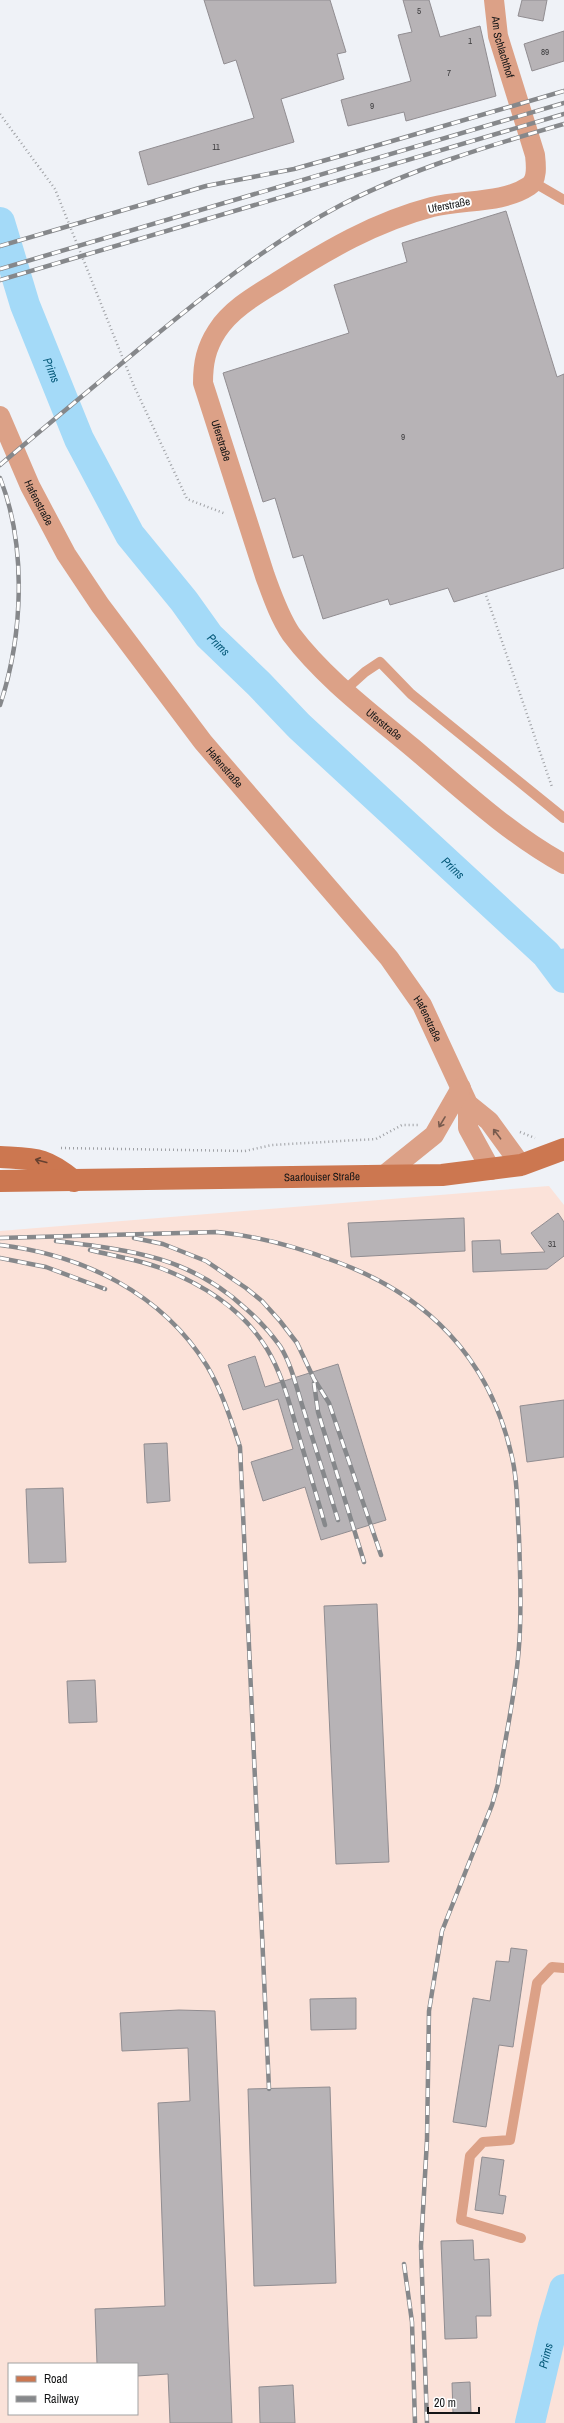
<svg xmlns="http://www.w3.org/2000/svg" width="564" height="2423" font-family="'Archivo Narrow',sans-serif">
	<rect width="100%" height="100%" fill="#eff2f7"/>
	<path fill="#fbe2d9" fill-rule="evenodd" d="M549 1186 564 1205V2423H0V1231ZM9 2364H137V2414H9Z"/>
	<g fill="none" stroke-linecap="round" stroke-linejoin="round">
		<path stroke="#a4daf8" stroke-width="5" d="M546 954 564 951"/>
		<g stroke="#a4daf8" stroke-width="30">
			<path id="s1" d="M0 222 25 305 79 439 130 535 184 601 209 636 259 684 299 726 546 954 564 978"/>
			<path id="s2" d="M530 2423 553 2326 564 2289"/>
		</g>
	</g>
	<g fill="#b7b3b6" stroke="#918d91">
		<path d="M204 0H330L346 52 337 54 344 79 281 99 294 142 148 185 139 152 254 118 236 60 224 64Z"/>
		<path d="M403 0H429L440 37 480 26 496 96 406 121 404 112 348 126 341 100 411 81 398 35 412 32Z"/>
		<path d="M522 0H547L543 21 518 16Z"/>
		<path d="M564 31V61L532 71 524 44Z"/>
		<path d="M506 211 557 377 564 374V568L454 602 448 588 390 605 388 599 323 619 303 555 293 558 275 498 263 502 223 373 349 333 334 285 407 262 402 243Z"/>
		<path d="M558 1213 564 1222V1256L547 1269 473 1272 472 1241 500 1240 501 1254 545 1252 531 1233Z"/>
		<path d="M464 1218 465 1251 351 1257 348 1223Z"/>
		<path d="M255 1356 265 1387 338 1364 386 1520 321 1540 305 1487 263 1501 251 1462 293 1449 278 1399 243 1410 228 1365Z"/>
		<path d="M564 1400V1457L527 1462 520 1406Z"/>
		<path d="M167 1443 170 1501 147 1503 144 1444Z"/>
		<path d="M63 1488 66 1562 29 1563 26 1489Z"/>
		<path d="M377 1604 389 1862 336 1864 324 1606Z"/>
		<path d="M95 1680 97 1722 69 1723 67 1681Z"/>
		<path d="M511 1948 527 1950 513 2047 499 2045 486 2127 453 2122 473 1998 490 2001 496 1961 509 1962Z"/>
		<path d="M356 1998V2029L311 2030 310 1999Z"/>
		<path d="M179 2010 215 2011 232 2423H170L168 2374 137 2376V2364H97L95 2309 165 2306 158 2103 190 2101 188 2048 122 2051 120 2013Z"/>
		<path d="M330 2087 336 2283 254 2286 248 2089Z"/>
		<path d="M482 2157 504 2160 499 2195 506 2196 503 2214 475 2210Z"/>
		<path d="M473 2240 474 2260 489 2259 491 2316H476L477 2338 445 2339 441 2241Z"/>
		<path d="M470 2382 471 2412 453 2413 452 2383Z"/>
		<path d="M293 2385 295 2423H260L259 2387Z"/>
	</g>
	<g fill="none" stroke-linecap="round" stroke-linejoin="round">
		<g stroke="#9fa1a5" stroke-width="2.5" stroke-dasharray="1 3" stroke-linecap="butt">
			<path d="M0 114 55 189 134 386 187 499 226 514"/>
			<path d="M485 592 552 787"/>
			<path d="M520 1132 535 1138"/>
			<path d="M61 1148 245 1151 272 1145 376 1139 402 1125H418"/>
		</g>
		<g stroke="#dca187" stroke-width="10">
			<path d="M533 182 564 200"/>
			<path d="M345 690 365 672 380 662 411 694 564 818"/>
			<path d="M521 2238 461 2220 470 2156 483 2142 510 2140 537 1983 552 1967 564 1968"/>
		</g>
		<g stroke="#dca187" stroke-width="20">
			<path id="s3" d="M494 0 498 36 535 155C536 164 538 180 529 186 502 204 463 199 432 207 375 222 327 250 277 282 256 295 231 309 217 331 206 348 203 363 203 383L265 576C272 595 279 616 291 634 324 678 370 712 413 748 460 788 509 834 564 864"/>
			<path id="s4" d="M0 416 30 486 66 554 100 605 203 742 389 958 422 1005 468 1104 489 1121 521 1165"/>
			<path d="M468 1104V1128L491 1170"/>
			<path d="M383 1176 434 1135 461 1088"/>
		</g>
		<g stroke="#cc7750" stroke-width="22">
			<path d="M0 1157C35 1159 45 1157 74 1181"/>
			<path id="s5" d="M0 1181 442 1175 521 1165 564 1149"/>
		</g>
		<g stroke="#86888b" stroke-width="4.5">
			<g id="rail">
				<path d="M0 246 206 186 294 169 351 153 564 91"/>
				<path d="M0 269 564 103"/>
				<path d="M0 280 564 114"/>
				<path d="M0 465C46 426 93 387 139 349 203 296 267 244 341 205 411 169 488 146 564 124"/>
				<path d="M0 478C27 546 23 636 0 705"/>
				<path d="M0 1238 217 1232C259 1236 297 1247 337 1262 427 1295 489 1358 511 1453 518 1480 517 1509 519 1537 520 1573 522 1610 519 1646 516 1692 505 1738 498 1784L492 1805 442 1931 429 2011 427 2140 421 2246 427 2423"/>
				<path d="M134 1238 163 1244 206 1261 246 1288 262 1301 280 1321 297 1343 314 1379 329 1403 381 1555"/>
				<path d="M56 1241C129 1250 189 1256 245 1308 258 1319 270 1332 280 1346 292 1365 297 1390 304 1411 315 1447 327 1484 338 1520"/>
				<path d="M0 1245C83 1255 162 1293 207 1366 222 1391 231 1420 240 1447L269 2089"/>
				<path d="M90 1250C114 1256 140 1260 163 1269 204 1285 244 1311 267 1349 282 1374 289 1402 297 1429 306 1461 316 1493 325 1525"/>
				<path d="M0 1258 46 1267 105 1289"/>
				<path d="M314 1383 318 1412 364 1562"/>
				<path d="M404 2264 412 2322 415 2423"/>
			</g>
		</g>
		<use href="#rail" stroke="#fff" stroke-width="3" stroke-dasharray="9" stroke-linecap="butt"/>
	</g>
	<defs><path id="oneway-shaft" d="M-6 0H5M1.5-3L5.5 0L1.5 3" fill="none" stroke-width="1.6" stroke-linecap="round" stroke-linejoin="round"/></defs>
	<g stroke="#785b4e">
		<use href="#oneway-shaft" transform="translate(442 1122) rotate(121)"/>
		<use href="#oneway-shaft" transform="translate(497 1134) rotate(-127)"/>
	</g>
	<use stroke="#674130" href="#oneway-shaft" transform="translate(41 1161) rotate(-165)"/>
	<g text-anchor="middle" stroke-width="4" stroke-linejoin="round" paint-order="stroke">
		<g font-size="9" fill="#3d3c3e">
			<text x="419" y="14">5</text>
			<text x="470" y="44">1</text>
			<text x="545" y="55">89</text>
			<text x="449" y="76">7</text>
			<text x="372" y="109">9</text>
			<text x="216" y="150">11</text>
			<text x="403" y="440">9</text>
			<text x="552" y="1247">31</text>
		</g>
		<g font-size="11" fill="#141516" stroke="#fff">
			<text dy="4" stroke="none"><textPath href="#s3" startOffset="48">Am Schlachthof</textPath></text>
			<text transform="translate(449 205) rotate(-11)" y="4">Uferstraße</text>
			<text dy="4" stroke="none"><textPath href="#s3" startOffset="660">Uferstraße</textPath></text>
			<text dy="4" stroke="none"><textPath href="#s4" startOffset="95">Hafenstraße</textPath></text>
			<text dy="4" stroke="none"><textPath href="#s3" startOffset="996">Uferstraße</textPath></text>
			<text dy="4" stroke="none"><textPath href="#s4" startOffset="419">Hafenstraße</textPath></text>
			<text dy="4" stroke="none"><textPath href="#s4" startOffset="743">Hafenstraße</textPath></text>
			<text dy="4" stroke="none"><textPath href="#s5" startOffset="322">Saarlouiser Straße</textPath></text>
		</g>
		<g font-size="12" font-style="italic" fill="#045878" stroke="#fff">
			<text dy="4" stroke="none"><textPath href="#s1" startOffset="157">Prims</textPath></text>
			<text dy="4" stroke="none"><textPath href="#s1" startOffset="481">Prims</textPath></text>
			<text dy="4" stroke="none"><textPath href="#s1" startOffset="805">Prims</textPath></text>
			<text dy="4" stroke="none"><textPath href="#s2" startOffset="69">Prims</textPath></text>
		</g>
	</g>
	<rect x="8" y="2363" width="130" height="52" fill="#ffffff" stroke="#a1a1a2"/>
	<rect x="16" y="2376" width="20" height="6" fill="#cc7750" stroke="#a1a1a2"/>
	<text x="44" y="2383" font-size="12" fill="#141516">Road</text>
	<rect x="16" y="2396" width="20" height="6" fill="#86888b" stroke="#a1a1a2"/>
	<text x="44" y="2403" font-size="12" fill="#141516">Railway</text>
	<path d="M428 2407v6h51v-6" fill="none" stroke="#141516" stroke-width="2"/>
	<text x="434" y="2407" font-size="12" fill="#141516" stroke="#ffffff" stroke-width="3" paint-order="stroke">20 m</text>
</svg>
